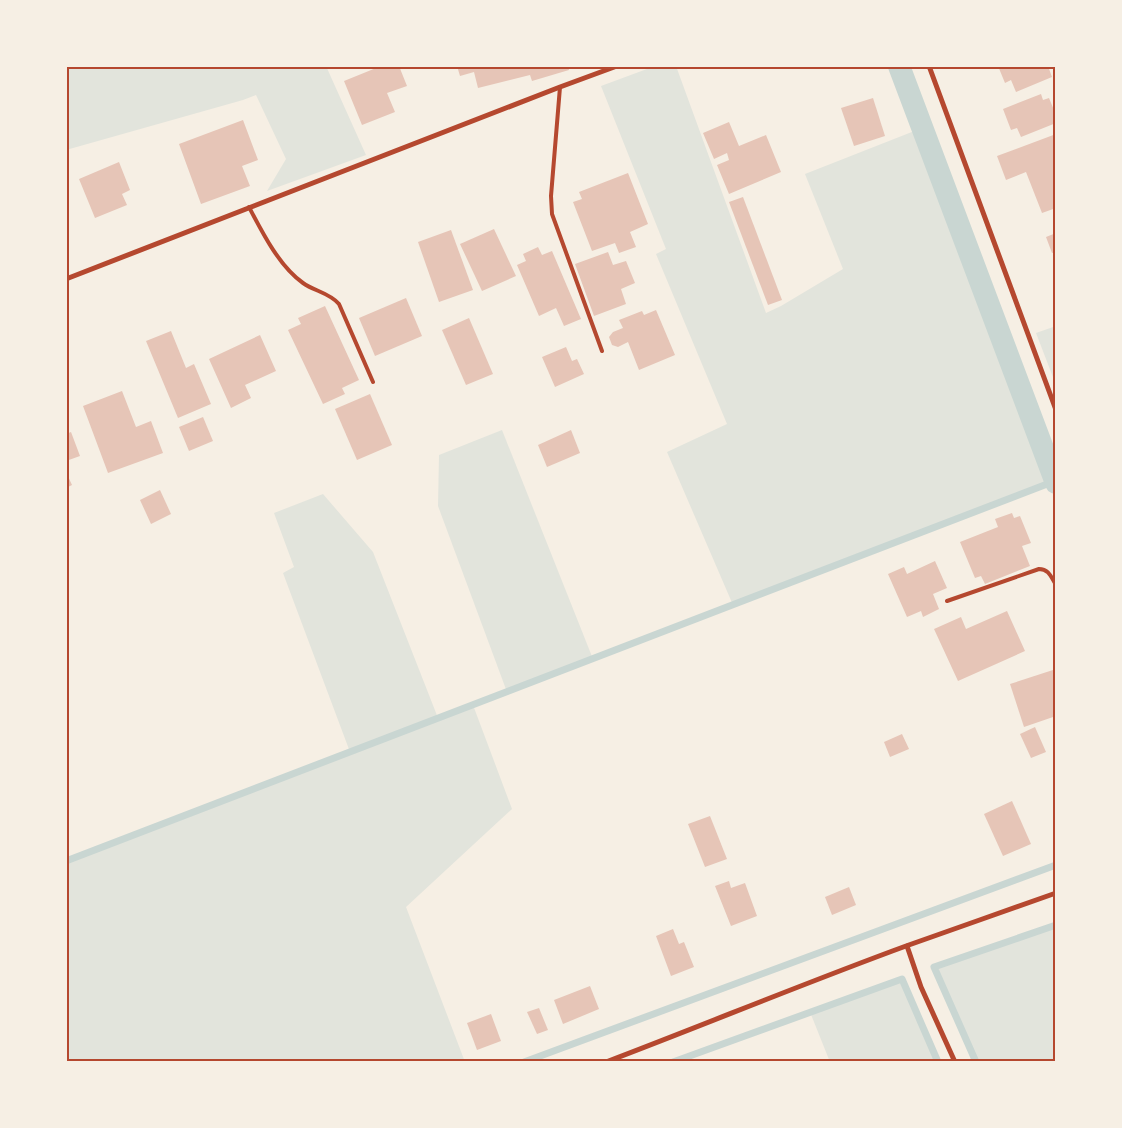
<svg xmlns="http://www.w3.org/2000/svg" width="1122" height="1128" font-family="Montserrat,sans-serif">
	<rect width="100%" height="100%" fill="#f6efe4"/>
	<g fill="#e2e4dc">
		<path d="M66 66H326L366 155 267 191 286 159 256 95 243 100 66 150Z"/>
		<path d="M655 66H676L766 313 781 306 843 269 805 174 922 128 1055 481 733 605 667 452 727 424 656 254 666 249 601 86Z"/>
		<path d="M1056 326V385L1036 333Z"/>
		<path d="M502 430 593 659 507 692 438 506 439 455Z"/>
		<path d="M323 494 373 552 438 718 473 705 512 809 406 907 465 1062H66V861L350 752 283 573 294 567 274 513Z"/>
		<path d="M1056 925V1062H976L934 967Z"/>
		<path d="M902 979 938 1062H830L810 1012Z"/>
	</g>
	<g fill="none" stroke-linecap="round" stroke-linejoin="round">
		<g stroke="#c9d6d2" stroke-width="7">
			<path d="M66 861 1055 481"/>
			<path d="M524 1062 1056 865"/>
			<path d="M673 1062 902 979 938 1062"/>
			<path d="M976 1062 934 967 1056 925"/>
		</g>
		<path stroke="#c9d6d2" stroke-width="22" d="M899 66 1056 483"/>
	</g>
	<g fill="#e6c5b7">
		<path d="M381 66H399L407 86 387 93 395 112 362 125 344 81Z"/>
		<path d="M457 66H568L569 70 532 81 530 75 478 88 474 72 460 76Z"/>
		<path d="M998 66H1048L1052 77 1016 92 1011 80 1005 83Z"/>
		<path d="M1041 94 1043 100 1049 98 1056 115V123L1021 137 1017 128 1011 130 1003 109Z"/>
		<path d="M873 98 885 136 854 146 841 108Z"/>
		<path d="M243 120 258 160 242 166 250 186 201 204 179 144Z"/>
		<path d="M729 122 739 146 766 135 781 172 729 194 717 165 729 160 727 153 714 159 703 133Z"/>
		<path d="M1056 134V208L1042 213 1026 172 1006 180 997 156Z"/>
		<path d="M119 162 130 190 122 194 127 205 95 218 79 179Z"/>
		<path d="M628 173 648 224 630 232 636 247 619 253 615 243 592 251 573 202 582 199 579 192Z"/>
		<path d="M743 197 782 300 768 305 729 202Z"/>
		<path d="M494 229 516 276 482 291 460 244Z"/>
		<path d="M451 230 473 290 439 302 418 242Z"/>
		<path d="M1056 233V252L1052 253 1046 237Z"/>
		<path d="M538 247 542 255 552 251 581 319 564 326 556 308 539 316 517 265 526 261 523 254Z"/>
		<path d="M608 252 613 265 626 261 635 283 621 289 626 304 594 316 575 264Z"/>
		<path d="M406 298 422 336 375 356 359 318Z"/>
		<path d="M325 306 359 380 342 388 345 394 323 404 288 330 301 324 298 318Z"/>
		<path d="M656 310 675 355 639 370 628 342 618 347 612 345 609 337 613 332 623 328 619 320 642 311 644 315Z"/>
		<path d="M469 318 493 374 466 385 442 330Z"/>
		<path d="M171 331 186 368 194 364 211 404 178 418 146 341Z"/>
		<path d="M260 335 276 371 245 385 251 398 231 408 209 359Z"/>
		<path d="M566 347 572 361 577 359 584 374 555 387 542 357Z"/>
		<path d="M122 391 136 427 151 421 163 453 108 473 83 406Z"/>
		<path d="M370 394 392 445 357 460 335 409Z"/>
		<path d="M203 417 213 441 189 451 179 427Z"/>
		<path d="M571 430 580 453 547 467 538 445Z"/>
		<path d="M71 432 80 456 66 461V434Z"/>
		<path d="M66 472 72 485 66 488Z"/>
		<path d="M160 490 171 514 151 524 140 500Z"/>
		<path d="M1012 513 1014 518 1020 516 1031 543 1022 546 1030 566 985 584 981 576 975 578 960 542 998 527 995 519Z"/>
		<path d="M935 561 947 588 933 594 939 609 923 617 921 611 907 617 888 574 904 567 907 574Z"/>
		<path d="M1007 611 1025 651 958 681 934 629 961 617 966 629Z"/>
		<path d="M1056 669V716L1024 727 1010 684Z"/>
		<path d="M1035 727 1046 752 1031 758 1020 734Z"/>
		<path d="M902 734 909 749 890 757 884 742Z"/>
		<path d="M1012 801 1031 844 1003 856 984 814Z"/>
		<path d="M710 816 727 859 705 867 688 824Z"/>
		<path d="M729 881 731 888 745 883 757 916 731 926 715 886Z"/>
		<path d="M849 887 856 905 832 915 825 897Z"/>
		<path d="M673 929 679 944 684 942 694 967 671 976 656 936Z"/>
		<path d="M590 986 599 1009 563 1024 554 1000Z"/>
		<path d="M539 1008 548 1030 537 1034 527 1012Z"/>
		<path d="M491 1014 501 1041 477 1050 467 1023Z"/>
	</g>
	<g fill="none" stroke-linecap="round" stroke-linejoin="round">
		<g stroke="#b5482f" stroke-width="4">
			<path d="M560 87 551 196 552 214 602 351"/>
			<path d="M249 207C262 232 279 266 303 283 314 291 330 293 339 304L373 382"/>
			<path d="M947 601 1039 569C1049 569 1051 577 1056 585"/>
		</g>
		<g stroke="#b5482f" stroke-width="5">
			<path d="M929 66 1056 410"/>
			<path d="M66 279 560 87 617 66"/>
			<path d="M907 946 921 987 955 1062"/>
			<path d="M606 1062C706 1024 805 983 906 946 956 928 1006 911 1056 893"/>
		</g>
	</g>
	<rect width="1122" height="1128" fill="none" stroke="#f6efe4" stroke-width="135"/>
	<rect x="68" y="68" width="986" height="992" fill="none" stroke="#b5482f" stroke-width="2"/>
</svg>
